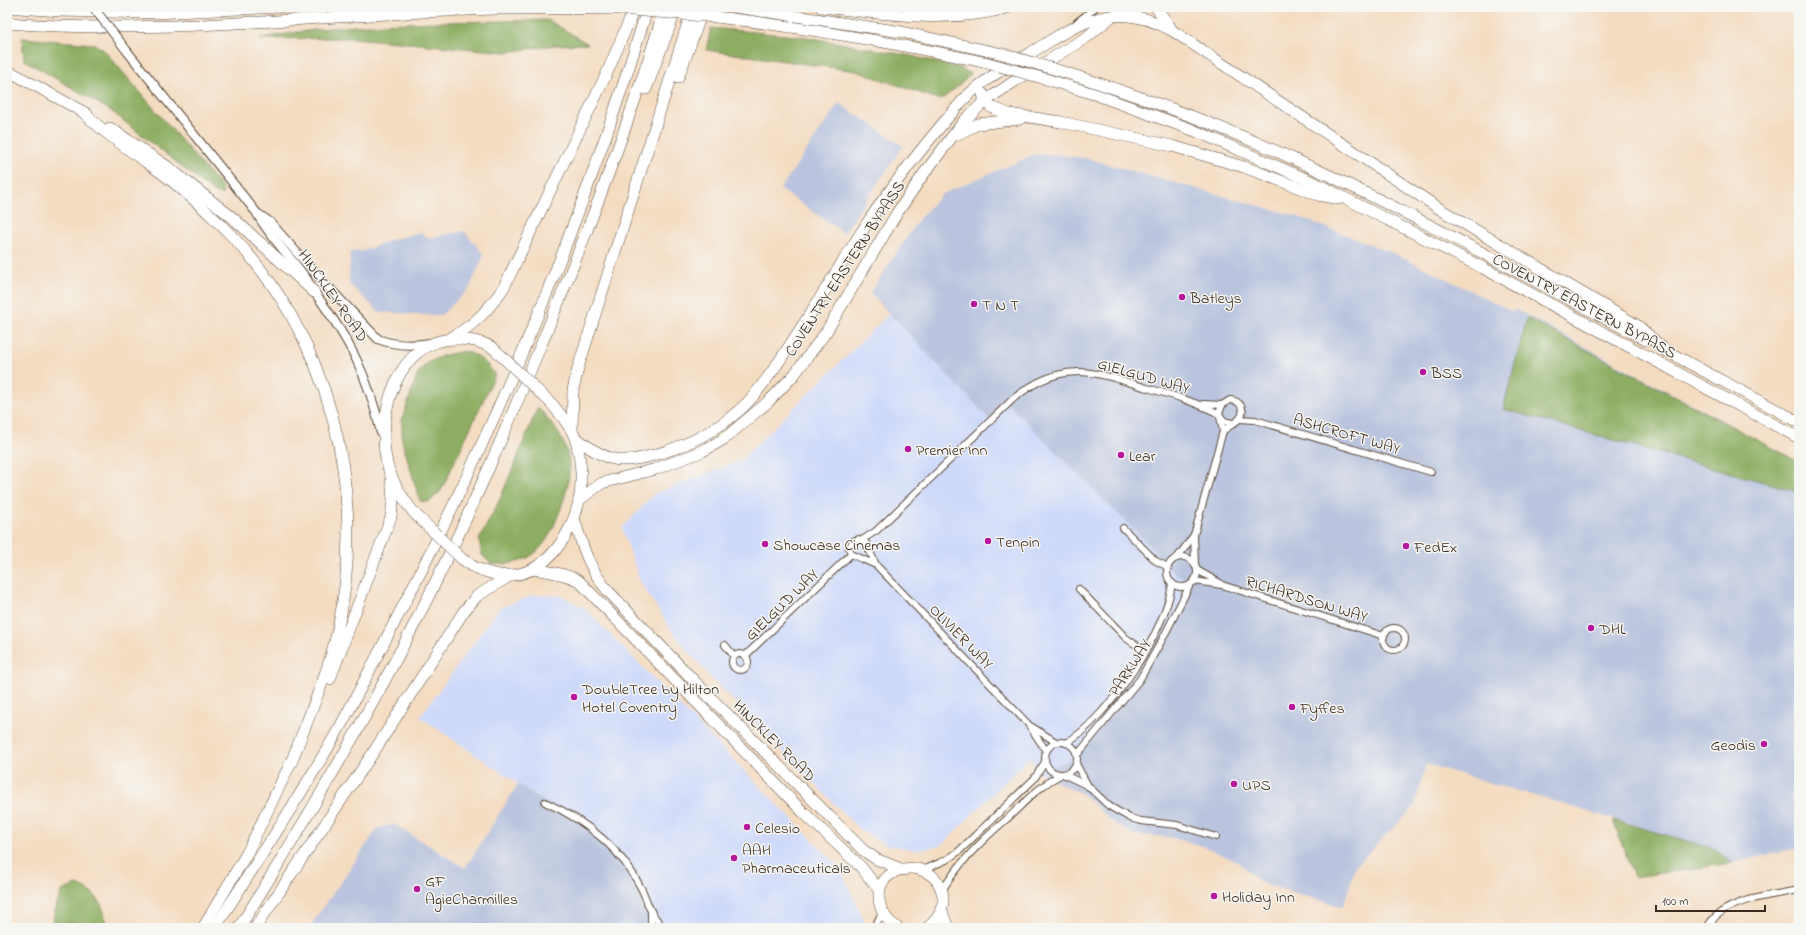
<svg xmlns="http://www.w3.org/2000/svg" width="1806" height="935" font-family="'Indie Flower',sans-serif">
	<rect width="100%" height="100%" fill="#f6f6f2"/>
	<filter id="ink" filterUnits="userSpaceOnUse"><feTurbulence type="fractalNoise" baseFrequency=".025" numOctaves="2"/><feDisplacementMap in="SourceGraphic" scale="8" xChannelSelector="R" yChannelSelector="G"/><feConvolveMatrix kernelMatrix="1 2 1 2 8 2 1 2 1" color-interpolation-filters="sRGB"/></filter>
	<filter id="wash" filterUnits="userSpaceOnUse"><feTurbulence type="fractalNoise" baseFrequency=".012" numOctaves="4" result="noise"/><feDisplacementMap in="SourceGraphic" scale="16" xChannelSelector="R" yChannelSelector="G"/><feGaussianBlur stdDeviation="0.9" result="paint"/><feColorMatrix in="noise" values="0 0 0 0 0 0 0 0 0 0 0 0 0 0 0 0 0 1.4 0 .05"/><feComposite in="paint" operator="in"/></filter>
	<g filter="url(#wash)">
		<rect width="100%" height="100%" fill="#f4dcc1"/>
		<g fill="#cfdafa">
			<path d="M890 313 990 420 1008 404 1150 546 1168 567 1190 585 1149 665 1077 755 1049 770 1043 776 1029 758 941 846 916 850 887 845 860 830 712 679 674 634 640 582 622 528 655 493 740 461Z"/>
			<path d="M534 595 562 596 585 609 840 868 864 920 861 928H651L545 802 420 717 499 608Z"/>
		</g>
		<g fill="#bac4de">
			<path d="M839 103 903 146 844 233 780 189Z"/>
			<path d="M1054 154 1085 158 1296 216 1393 253 1514 312 1515 309 1799 462V848L1732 863 1715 849 1426 764 1415 806 1356 865 1343 907 1261 883 1240 863 1203 846 1169 837 1134 835 1111 821 1083 794 1043 776 1049 770 1077 755 1140 679 1190 585 1168 567 1150 546 1008 404 991 421 870 293 919 219 942 194 1033 155Z"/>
			<path d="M464 231 484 255 469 289 440 316 379 312 349 284 350 253 358 250 361 252 390 240 422 232 426 237 431 238Z"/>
			<path d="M518 784 545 802 590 828 627 866 651 911V928H309L378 828 394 824 465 868Z"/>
		</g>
		<g fill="#8dae62" stroke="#646c40">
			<path d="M548 20 588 44 555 45 506 52 353 38 259 39C354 19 452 23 548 20Z"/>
			<path d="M711 28 806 37 911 56 960 68 971 74 962 83 941 100 856 71 706 50Z"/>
			<path d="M22 38 94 44 104 50 222 188 223 194 215 193 110 110 24 60Z"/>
			<path d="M1527 318 1799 462V492L1503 409Z"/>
			<path d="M464 351C479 355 486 362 495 375L441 491 429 502 420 501 402 441V420L418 373 427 363 442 356Z"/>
			<path d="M538 407C553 425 564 436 569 460 571 475 566 494 561 508 548 544 535 567 491 564L482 555 479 540 500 499Z"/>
			<path d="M1613 820 1715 849 1732 863 1634 877Z"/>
			<path d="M77 885C99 893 104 906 107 928H65L53 922 55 909 62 891Z"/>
		</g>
	</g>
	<g filter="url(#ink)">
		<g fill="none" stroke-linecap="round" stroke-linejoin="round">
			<g stroke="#574536" stroke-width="8">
				<g id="street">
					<path d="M1112 16 1120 7"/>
					<path d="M1077 22 1096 7"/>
					<path d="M1203 404 1222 405"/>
					<path d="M1240 419 1255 420 1431 472"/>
					<path d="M1223 431C1230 425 1248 418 1241 406 1239 402 1234 400 1230 400L1222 405 1219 414 1224 421 1232 423"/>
					<path d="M1123 528 1156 561 1168 567"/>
					<path d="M1194 535 1195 565"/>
					<path d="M862 540 876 531 1013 399C1061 359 1093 371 1147 388 1172 395 1196 402 1219 414"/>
					<circle cx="1182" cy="572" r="15"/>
					<path d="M1177 558 1194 535 1223 431 1220 417"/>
					<path d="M876 565 851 554 849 548 853 541 859 539 866 543 876 565 1029 725 1046 751"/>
					<path d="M1197 570 1220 583"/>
					<path d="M1194 581 1222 585 1384 636"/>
					<path d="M1079 589 1126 638 1145 651"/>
					<circle cx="1394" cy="639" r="11"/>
					<path d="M725 645 734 656"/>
					<circle cx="740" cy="662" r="8"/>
					<path d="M745 656 851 554"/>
					<path d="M1032 727 1056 742"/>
					<circle cx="1061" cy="758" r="16"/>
					<path d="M1066 743C1107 719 1167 631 1172 583"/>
					<path d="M1077 755 1140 679 1162 640 1190 585"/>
					<path d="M1076 764 1088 786"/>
					<path d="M1065 775 1088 786 1109 806 1130 818 1141 821 1177 825 1216 837"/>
					<path d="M545 802C584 820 621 848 641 888 645 895 647 904 651 911 654 917 659 922 663 928"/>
					<path d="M923 870 946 860 958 852 1034 779 1045 762"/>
					<path d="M942 891C958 863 983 839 1008 818 1025 802 1039 786 1060 775"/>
					<path d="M651 912V928"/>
					<path d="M874 928 882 913"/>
					<path d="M1707 928C1721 899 1771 896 1799 890"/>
				</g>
			</g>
			<g stroke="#574536" stroke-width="10">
				<g id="secondary">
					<path d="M127 51 256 212C269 236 289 255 306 278 309 283 311 288 315 293 350 341 368 375 381 433"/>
					<path d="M260 215 270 222 313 271 378 339C395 346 411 346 430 343"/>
				</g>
			</g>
			<g stroke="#574536" stroke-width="12">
				<g id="highway">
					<path d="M7 7 59 11 154 13 280 7"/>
					<path d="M735 7 902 32 1003 54"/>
					<path d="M821 7C882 13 949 25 1010 7"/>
					<path d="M1156 7 1170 27"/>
					<path d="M716 17C808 28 898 43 988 63"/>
					<path d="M7 23C154 35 300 17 447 11 505 8 562 8 620 9"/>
					<path d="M7 70 87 114"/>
					<path d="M1057 70C1138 95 1220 125 1298 161 1416 215 1531 279 1646 340"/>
					<path d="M678 78 704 7"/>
					<path d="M1046 79 1097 95 1193 130 1315 183 1483 268 1799 438"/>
					<path d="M646 89 677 7"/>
					<path d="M983 94 985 101 991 107 1009 114 1061 122 1172 146 1244 167 1318 195 1339 199"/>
					<path d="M82 111C106 135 135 154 163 174 185 191 206 210 226 230 330 333 369 492 337 633 327 677 307 720 291 763"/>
					<path d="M110 128 168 167 233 218 314 292"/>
					<path d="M956 135 978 124 1020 119"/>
					<path d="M449 339C473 326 489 310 504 287L607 73 635 7"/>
					<path d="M1661 348 1799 422"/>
					<path d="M572 431 573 390 578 368 693 7"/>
					<path d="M575 437C609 464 622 465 664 452 695 442 724 426 747 403 763 386 777 365 790 345 816 306 840 265 866 225 893 184 925 144 957 107 980 79 1015 63 1045 44 1088 16 1125 3 1173 31L1443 211 1638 326 1666 351"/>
					<path d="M579 500 602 483 656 469 703 451 724 439 769 401 794 375 826 332 897 213 923 175 964 121 985 101 1015 81 1087 37 1112 16"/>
					<path d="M415 514C403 499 392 482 387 464 376 417 396 339 456 339 469 339 481 341 493 348"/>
					<path d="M574 518C582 545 589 570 609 592L696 683 863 850 876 859 904 870"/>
					<path d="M474 567C486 572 499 577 512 575 548 572 572 533 579 501 583 481 581 457 575 438 571 426 559 413 551 403"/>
					<path d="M534 569C549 572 565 573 579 581L803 812 860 866 880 891"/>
					<path d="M330 679 391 517 393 500 391 475"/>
					<path d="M941 909 948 928"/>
					<path d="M203 928 247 853 294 756"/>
					<path d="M215 928C256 863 299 799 337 732 354 702 369 671 385 641 492 439 581 226 648 7"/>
					<path d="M239 928C310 814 379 698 438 577 474 505 505 431 536 357 584 242 629 126 665 7"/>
					<path d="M255 928 373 753 464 611 477 596 511 575"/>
					<path d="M898 928C879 918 870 888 891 874 912 861 940 871 943 897 944 909 937 921 927 928"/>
				</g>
			</g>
			<use href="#street" stroke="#fff" stroke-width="6"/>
			<use href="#secondary" stroke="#fff" stroke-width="8"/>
			<use href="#highway" stroke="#fff" stroke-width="11"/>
			<g stroke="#574536" stroke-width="10" stroke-linecap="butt">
				<path id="secondary-bridge" d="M93 7 127 51"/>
			</g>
			<g stroke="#574536" stroke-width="12" stroke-linecap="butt">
				<g id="highway-bridge">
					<path d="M620 9 716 17"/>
					<path d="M1003 54 1057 70"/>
					<path d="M988 63 1046 79"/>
					<path d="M493 348 551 403"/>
					<path d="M415 514 462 559 474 567"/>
				</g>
			</g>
			<use href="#secondary-bridge" stroke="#fff" stroke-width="8"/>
			<use href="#highway-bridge" stroke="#fff" stroke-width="11"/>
		</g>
	</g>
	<g fill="#b5179e" stroke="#f6f6f2" stroke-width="1.5">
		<circle cx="1182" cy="297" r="4"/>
		<circle cx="974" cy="304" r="4"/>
		<circle cx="1423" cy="372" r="4"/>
		<circle cx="908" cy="449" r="4"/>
		<circle cx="1121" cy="455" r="4"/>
		<circle cx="988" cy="541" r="4"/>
		<circle cx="765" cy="544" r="4"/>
		<circle cx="1406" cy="546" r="4"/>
		<circle cx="1591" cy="628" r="4"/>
		<circle cx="574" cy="697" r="4"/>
		<circle cx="1292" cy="707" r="4"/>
		<circle cx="1764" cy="744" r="4"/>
		<circle cx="1234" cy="784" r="4"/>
		<circle cx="747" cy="827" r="4"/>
		<circle cx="734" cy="858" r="4"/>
		<circle cx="417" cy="889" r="4"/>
		<circle cx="1214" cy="896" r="4"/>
	</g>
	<g text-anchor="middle" stroke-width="3" stroke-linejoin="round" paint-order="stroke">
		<g font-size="16" fill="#3b2a1e" stroke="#f6f6f2">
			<text transform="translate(844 268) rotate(-57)" y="6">COVENTRY EASTERN BYPASS</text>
			<text transform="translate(334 295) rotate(55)" y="6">HINCKLEY ROAD</text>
			<text transform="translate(1585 305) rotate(28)" y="6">COVENTRY EASTERN BYPASS</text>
			<text transform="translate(1144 375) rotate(16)" y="6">GIELGUD WAY</text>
			<text transform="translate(1347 433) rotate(16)" y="6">ASHCROFT WAY</text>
			<text transform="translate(1307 598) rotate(17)" y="6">RICHARDSON WAY</text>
			<text transform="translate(781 604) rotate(-44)" y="6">GIELGUD WAY</text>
			<text transform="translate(962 636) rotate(46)" y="6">OLIVIER WAY</text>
			<text transform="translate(1129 667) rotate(-57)" y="6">PARKWAY</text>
			<text transform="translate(775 740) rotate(45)" y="6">HINCKLEY ROAD</text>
		</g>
		<g font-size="16" fill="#3b2a1e" stroke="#f6f6f2" text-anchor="start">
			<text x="1190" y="303">Batleys</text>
			<text x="982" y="310">T N T</text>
			<text x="1431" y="378">BSS</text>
			<text x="916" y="455">Premier Inn</text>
			<text x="1129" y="461">Lear</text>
			<text x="996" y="547">Tenpin</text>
			<text x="773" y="550">Showcase Cinemas</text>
			<text x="1414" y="552">FedEx</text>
			<text x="1599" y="634">DHL</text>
			<text x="582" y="694">DoubleTree by Hilton<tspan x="582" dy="18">Hotel Coventry</tspan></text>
			<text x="1300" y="713">Fyffes</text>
			<text x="1756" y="750" text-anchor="end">Geodis</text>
			<text x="1242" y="790">UPS</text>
			<text x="755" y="833">Celesio</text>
			<text x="742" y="855">AAH<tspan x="742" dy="18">Pharmaceuticals</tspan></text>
			<text x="425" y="886">GF<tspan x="425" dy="18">AgieCharmilles</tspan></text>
			<text x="1222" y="902">Holiday Inn</text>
		</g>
	</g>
	<rect width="1806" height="935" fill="none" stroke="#f6f6f2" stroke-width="24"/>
	<path d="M1656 905v6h109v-6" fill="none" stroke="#3b2a1e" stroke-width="2"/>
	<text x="1662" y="905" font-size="12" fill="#3b2a1e" stroke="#f6f6f2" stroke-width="3" paint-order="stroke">100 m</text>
</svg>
